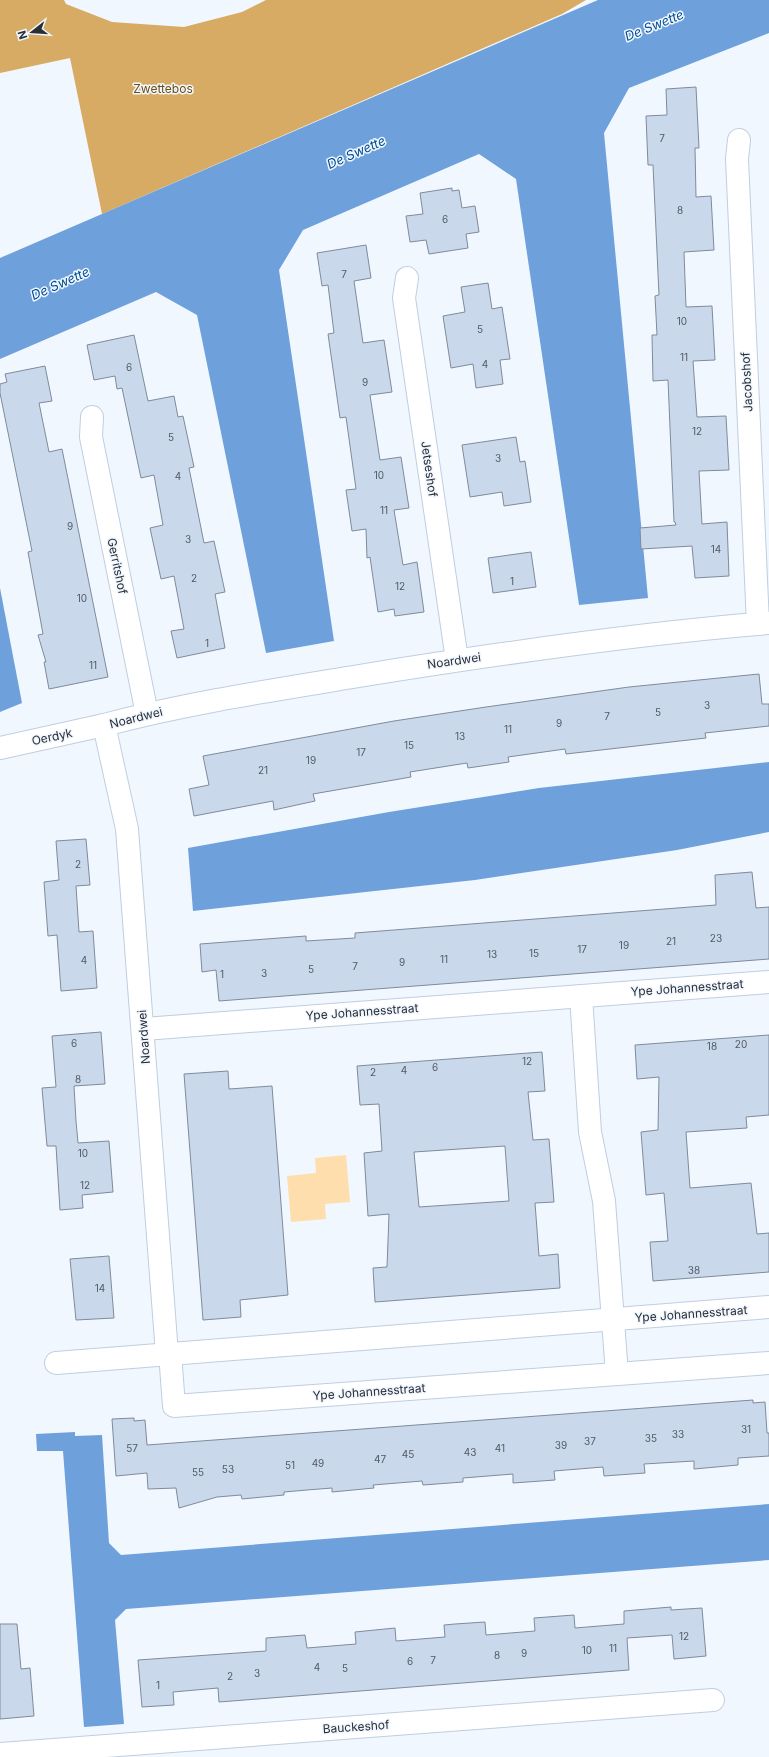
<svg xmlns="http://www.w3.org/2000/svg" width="769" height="1757" font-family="Inter,sans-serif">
	<rect width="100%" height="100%" fill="#f1f7fe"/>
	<path fill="#fedead" d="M346 1155 350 1202 325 1204 326 1219 291 1222 287 1176 316 1173 315 1158Z"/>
	<path fill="#d7ab63" d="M0 0H64L66 4 112 22 184 27 242 12 266 0H586L562 14 102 214 70 58 0 73Z"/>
	<g fill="#6ea0dc">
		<path d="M598 0H769V33L629 88 604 133 648 598 579 605 516 179 479 154 303 230 279 270 334 641 266 653 197 315 156 292 0 359V258Z"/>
		<path d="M0 588 22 703 0 712Z"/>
		<path d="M769 762V832L677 850 475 880 193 911 188 848 389 812 539 788Z"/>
		<path d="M75 1432V1436L102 1435 109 1543 121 1555 769 1504V1560L126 1609 115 1620 124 1724 84 1727 63 1451H37L36 1434Z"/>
	</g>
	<g fill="#cad8eb" stroke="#7e8b9c" fill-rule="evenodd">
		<path d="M696 87 699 148H695L696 197 711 196 714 250 684 252 686 307 712 306 715 360 693 361 697 417 726 416 729 470 699 471 702 524 727 522 729 576 695 578 692 546 641 549 640 528 676 525 675 522H674L668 380 653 381 652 335H657L655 296 659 295 653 165H648L646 116 667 115 666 89Z"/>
		<path d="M452 188V191L459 190 462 208 475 206 479 232 466 234 468 248 429 254 426 240 410 242 406 216 423 214 420 193Z"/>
		<path d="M366 245 371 278 354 281 363 343 384 340 392 392 370 395 380 460 401 457 409 508 394 510 403 565 417 562 424 612 395 616 394 609 378 612 370 557 367 558 366 529 352 531 346 490 356 489 346 417 340 418 328 334 334 333 328 285 322 286 317 253Z"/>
		<path d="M488 283 492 309 502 307 510 359 500 360 503 384 476 388 473 364 451 368 443 316 465 312 461 287Z"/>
		<path d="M134 335 148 401 174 396 178 417 183 416 194 467 189 468 204 543 214 541 225 592 215 594 225 648 177 658 171 631 184 629 174 576 161 579 150 528 163 525 154 475 141 478 122 388 117 389 115 376 94 380 87 345Z"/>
		<path d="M45 366 52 401 39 403 49 452 62 449 108 677 49 689 44 662H46L38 635 43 634 28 552 32 551 0 393V384L7 382 5 374Z"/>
		<path d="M516 437 520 462 525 461 531 502 504 506 502 492 470 497 462 445Z"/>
		<path d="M531 552 536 587 493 593 488 558Z"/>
		<path d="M759 674 762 704H769V726L705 733 706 738 566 754 565 749 508 757 509 762 468 768 467 763 410 772 411 777 313 794 315 801 274 810 273 801 194 816 189 789 209 785 203 756 394 721 486 707 629 687Z"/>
		<path d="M86 839 90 885 76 886 79 932 93 931 97 988 61 991 57 935 48 936 44 882 59 880 56 841Z"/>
		<path d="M752 872 756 908 769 907V959L219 1001 216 970 202 972 200 944 306 936V941L355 938V933L716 905 715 875Z"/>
		<path d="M101 1032 105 1084 74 1086 76 1121 78 1143 109 1141 113 1192 82 1195 83 1208 60 1210 56 1146H47L42 1088 56 1087 52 1036Z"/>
		<path d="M769 1035V1115L746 1117 747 1128 686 1132 690 1188 751 1183 757 1234 769 1233V1272L653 1281 650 1242 668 1241 664 1193 646 1195 641 1132 658 1130 659 1077 637 1079 635 1045Z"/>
		<path d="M542 1052 545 1091 528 1092 533 1140 549 1139 554 1202 535 1203 539 1256 558 1254 560 1288 375 1302 373 1268 387 1267 389 1214 368 1216 364 1153 382 1151 379 1104 360 1105 357 1066ZM505 1146 509 1201 419 1207 414 1152Z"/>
		<path d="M228 1071 229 1089 272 1086 288 1295 240 1300 241 1317 203 1320 184 1074Z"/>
		<path d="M109 1256 114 1318 76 1320 70 1259Z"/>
		<path d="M753 1400V1403L765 1402 767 1433H769V1456L738 1458V1465L694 1469V1461L644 1464 645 1473 604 1476 603 1467 554 1471 555 1480 513 1483V1474L463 1478V1482L423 1485 422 1481 373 1485 374 1488 332 1492V1488L307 1490 284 1492V1495L242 1499 241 1495 217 1497 179 1508 176 1488 148 1489 147 1473 116 1476 112 1419 134 1418V1421L145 1420 147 1445Z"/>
		<path d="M671 1607V1610L702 1608 706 1656 674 1659 672 1635 627 1638 629 1670 219 1702 218 1688 173 1692 174 1705 142 1707 138 1660 266 1651V1638L305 1635 307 1648 356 1644 355 1632 395 1628 396 1641 445 1637 444 1625 455 1624 485 1622 486 1635 535 1631 534 1618 574 1615 575 1628 624 1624V1611Z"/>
		<path d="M0 1624H17L21 1669 30 1668 34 1716 0 1719Z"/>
	</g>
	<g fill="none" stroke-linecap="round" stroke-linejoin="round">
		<g stroke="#bfcee0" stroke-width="24">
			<g id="minor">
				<path d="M739 140 737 159 758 624"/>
				<path d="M407 278 404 298 457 660"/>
				<path d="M92 417 91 437 147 714"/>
				<path d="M0 748 104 725"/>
				<path d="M581 996 590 1132 604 1201 617 1374"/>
				<path d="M144 1029 769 982"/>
				<path d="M170 1353 174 1406 769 1363"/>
				<path d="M167 1354 127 829 104 725C187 703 274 690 359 676 495 654 632 634 769 623"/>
				<path d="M56 1363 769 1307"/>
				<path d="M0 1754 713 1700"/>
			</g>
		</g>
		<use href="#minor" stroke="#fff" stroke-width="22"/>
	</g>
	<g text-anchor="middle" stroke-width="3" stroke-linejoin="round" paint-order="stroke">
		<g font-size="10" fill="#525963">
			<text x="662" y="142">7</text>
			<text x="680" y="214">8</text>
			<text x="445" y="223">6</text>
			<text x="344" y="278">7</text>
			<text x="682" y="325">10</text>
			<text x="480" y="333">5</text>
			<text x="684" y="361">11</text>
			<text x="485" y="368">4</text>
			<text x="129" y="371">6</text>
			<text x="365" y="386">9</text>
			<text x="697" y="435">12</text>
			<text x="171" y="441">5</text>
			<text x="498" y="462">3</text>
			<text x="379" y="479">10</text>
			<text x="178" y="480">4</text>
			<text x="384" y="514">11</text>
			<text x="70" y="530">9</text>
			<text x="188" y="543">3</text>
			<text x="716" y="553">14</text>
			<text x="194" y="582">2</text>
			<text x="512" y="585">1</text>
			<text x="400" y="590">12</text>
			<text x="82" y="602">10</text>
			<text x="207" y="647">1</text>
			<text x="93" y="669">11</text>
			<text x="707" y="709">3</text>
			<text x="658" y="716">5</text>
			<text x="607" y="720">7</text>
			<text x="559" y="727">9</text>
			<text x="508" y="733">11</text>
			<text x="460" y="740">13</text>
			<text x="409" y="749">15</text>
			<text x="361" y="756">17</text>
			<text x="311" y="764">19</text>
			<text x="263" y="774">21</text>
			<text x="78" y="868">2</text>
			<text x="716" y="942">23</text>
			<text x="671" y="945">21</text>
			<text x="624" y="949">19</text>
			<text x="582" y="953">17</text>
			<text x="534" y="957">15</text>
			<text x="492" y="958">13</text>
			<text x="444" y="963">11</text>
			<text x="84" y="964">4</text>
			<text x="402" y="966">9</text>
			<text x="355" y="970">7</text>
			<text x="311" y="973">5</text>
			<text x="264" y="977">3</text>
			<text x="222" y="978">1</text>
			<text x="74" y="1047">6</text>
			<text x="741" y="1048">20</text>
			<text x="712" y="1050">18</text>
			<text x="527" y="1065">12</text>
			<text x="435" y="1071">6</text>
			<text x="404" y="1074">4</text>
			<text x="373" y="1076">2</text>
			<text x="78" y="1083">8</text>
			<text x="83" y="1157">10</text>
			<text x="85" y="1189">12</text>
			<text x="694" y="1274">38</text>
			<text x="100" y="1292">14</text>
			<text x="746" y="1433">31</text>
			<text x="678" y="1438">33</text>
			<text x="651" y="1442">35</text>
			<text x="590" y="1445">37</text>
			<text x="561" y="1449">39</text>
			<text x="132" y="1452">57</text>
			<text x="500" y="1452">41</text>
			<text x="470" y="1456">43</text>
			<text x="408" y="1458">45</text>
			<text x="380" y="1463">47</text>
			<text x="318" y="1467">49</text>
			<text x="290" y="1469">51</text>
			<text x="228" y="1473">53</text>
			<text x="198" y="1476">55</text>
			<text x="684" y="1640">12</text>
			<text x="613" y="1652">11</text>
			<text x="587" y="1654">10</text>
			<text x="524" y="1657">9</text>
			<text x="497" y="1659">8</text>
			<text x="433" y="1664">7</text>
			<text x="410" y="1665">6</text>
			<text x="317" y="1671">4</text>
			<text x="345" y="1672">5</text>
			<text x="257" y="1677">3</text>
			<text x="230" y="1680">2</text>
			<text x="158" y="1689">1</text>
		</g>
		<g font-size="12" fill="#6b4d15" stroke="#f1f7fe">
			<text x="163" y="93">Zwettebos</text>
		</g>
		<g font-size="12" fill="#2a2f36" stroke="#f1f7fe">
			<text transform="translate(747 382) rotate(-93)" y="4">Jacobshof</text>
			<text transform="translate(429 469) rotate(82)" y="4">Jetseshof</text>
			<text transform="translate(117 566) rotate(78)" y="4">Gerritshof</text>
			<text transform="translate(454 661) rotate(-8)" y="4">Noardwei</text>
			<text transform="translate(136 718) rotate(-14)" y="4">Noardwei</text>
			<text transform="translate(52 737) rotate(-12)" y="4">Oerdyk</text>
			<text transform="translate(687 988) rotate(-4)" y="4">Ype Johannesstraat</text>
			<text transform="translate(362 1012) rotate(-4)" y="4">Ype Johannesstraat</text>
			<text transform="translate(144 1037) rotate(-94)" y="4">Noardwei</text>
			<text transform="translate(691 1314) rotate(-4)" y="4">Ype Johannesstraat</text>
			<text transform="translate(369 1392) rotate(-4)" y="4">Ype Johannesstraat</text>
			<text transform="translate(356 1727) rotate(-4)" y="4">Bauckeshof</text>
		</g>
		<g font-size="13" font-style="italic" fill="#004d94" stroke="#f1f7fe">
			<text transform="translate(654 25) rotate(-22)" y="5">De Swette</text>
			<text transform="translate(356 152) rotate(-24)" y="5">De Swette</text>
			<text transform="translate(60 283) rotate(-24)" y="5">De Swette</text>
		</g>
	</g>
	<g transform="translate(32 32) rotate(253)" stroke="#f1f7fe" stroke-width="3" paint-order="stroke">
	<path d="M0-3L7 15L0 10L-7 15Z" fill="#2a2f36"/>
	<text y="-6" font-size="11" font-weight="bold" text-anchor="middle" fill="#2a2f36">N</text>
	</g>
</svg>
